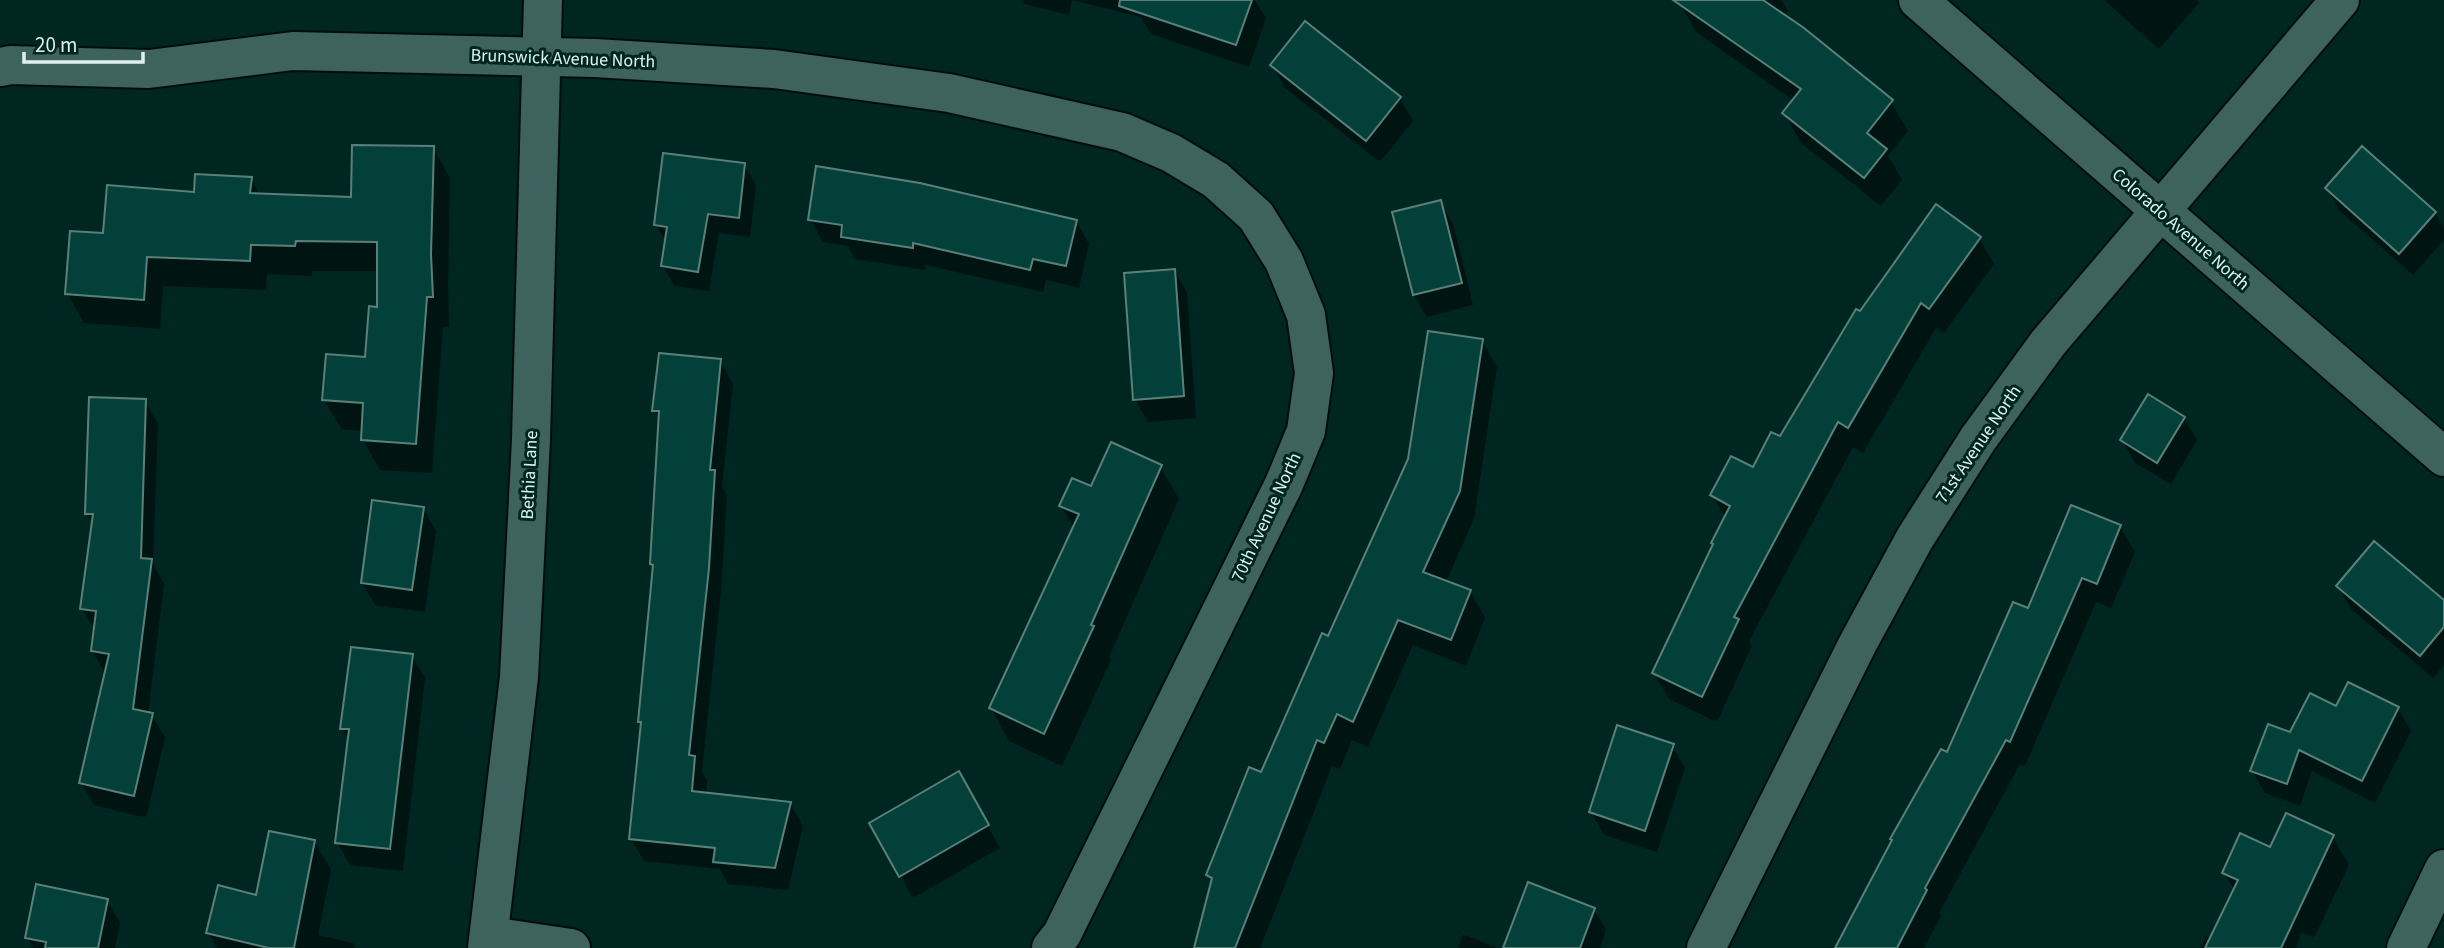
<svg xmlns="http://www.w3.org/2000/svg" width="2444" height="948" font-family="'Source Sans 3',sans-serif">
	<rect width="100%" height="100%" fill="#002622"/>
	<g fill="#0007">
		<path d="M1021 0H1255L1266 18 1249 67 1151 34 1141 17 1072 0 1069 15 1024 4Z"/>
		<path d="M1674 0H1781L1788 11 1784 16 1891 102 1908 131 1888 156 1902 180 1881 206 1801 143 1784 113 1794 101 1696 32 1681 5Z"/>
		<path d="M2104 0H2197L2199 3 2159 49Z"/>
		<path d="M1272 65 1400 98 1413 121 1380 162 1285 88Z"/>
		<path d="M433 148 450 178 448 285 449 327H443L432 473 380 470 363 440V431L341 429 324 399 367 358 379 309V271H312V276L267 274 266 290 163 286 160 329 84 323 67 293 105 235 196 193 251 178 260 196 353 199Z"/>
		<path d="M744 165 756 185 750 237 719 233 709 291 674 286 663 266 666 242 656 225Z"/>
		<path d="M2327 188 2435 213 2444 228V240L2413 275 2340 211Z"/>
		<path d="M1440 202 1453 224 1473 305 1427 317 1414 295 1394 213Z"/>
		<path d="M810 219 1076 221 1089 244 1079 288 1046 280 1043 292 926 265 925 270 855 259 848 246 823 242Z"/>
		<path d="M1979 238 1994 264 1944 333 1936 328 1863 453 1853 447 1749 641 1752 646 1717 722 1669 699 1654 673 1726 519 1712 495 1753 470 1780 439 1860 313Z"/>
		<path d="M1174 270 1187 293 1196 418 1148 422 1135 399Z"/>
		<path d="M1482 341 1497 367 1474 519 1446 582 1470 591 1485 618 1466 666 1413 645 1368 747 1352 740 1340 769 1332 766 1260 948H1196L1213 883 1208 875 1262 775 1329 638Z"/>
		<path d="M720 361 733 384 722 486 727 495 721 591 702 771 707 780 706 794 790 803 803 826 788 890 728 884 720 869 644 861 631 839 643 726 640 721 655 570 651 564 661 421 654 410Z"/>
		<path d="M145 401 158 424 153 564 164 584 148 714 152 715 165 738 146 818 94 805 81 783 106 675 92 651 95 631 82 608 93 524 87 514Z"/>
		<path d="M2184 418 2197 440 2171 484 2135 463 2122 440Z"/>
		<path d="M1160 467 1179 499 1109 657 1111 660 1062 766 1009 741 991 708 1074 528 1061 506 1092 489Z"/>
		<path d="M423 508 436 531 425 612 375 605 362 583Z"/>
		<path d="M2120 527 2135 552 2111 608 2096 602 2025 766 2020 764 1939 913 1941 916 1924 948H1837L1948 755Z"/>
		<path d="M2338 586 2444 602V665L2433 678 2351 609Z"/>
		<path d="M412 656 425 678 403 871 350 865 337 842 349 740 342 728Z"/>
		<path d="M2337 708 2398 709 2411 731 2375 803 2312 771 2300 806 2265 793 2252 771 2291 734Z"/>
		<path d="M1672 746 1685 768 1657 852 1604 835 1591 812Z"/>
		<path d="M958 774 1000 848 913 898 871 823Z"/>
		<path d="M2333 837 2349 865 2314 938 2302 932 2296 948H2201L2206 936 2212 938 2234 890 2224 873Z"/>
		<path d="M314 841 331 870 318 935 353 943 356 948H217L208 932 258 897Z"/>
		<path d="M107 900 120 923 115 948H33L27 938Z"/>
		<path d="M1594 909 1606 930 1600 948H1504Z"/>
		<path d="M1463 934 1497 948H1458Z"/>
	</g>
	<g fill="#03403a" stroke="#5b807a" stroke-width="2">
		<path d="M1120 0H1252L1236 45 1119 6Z"/>
		<path d="M1673 0H1763L1804 28 1893 100 1867 133 1887 149 1864 178 1782 113 1801 89Z"/>
		<path d="M1305 21 1401 97 1366 141 1270 65Z"/>
		<path d="M352 145 434 146 431 254 433 297H427L416 444 361 440 363 403 322 400 326 354 365 357 369 306 377 307V242L296 241 295 246 251 245 250 261 147 257 144 300 65 294 70 231 103 233 107 185 194 192 195 174 252 177 250 193 351 197Z"/>
		<path d="M2362 146 2436 212 2399 254 2325 188Z"/>
		<path d="M663 153 745 163 739 218 708 214 698 272 661 266 667 227 654 225Z"/>
		<path d="M816 166 920 183 1077 220 1066 266 1033 259 1030 270 913 243V248L841 237 842 225 808 220Z"/>
		<path d="M1441 200 1462 283 1413 295 1392 212Z"/>
		<path d="M1936 204 1981 237 1929 309 1921 303 1848 428 1838 422 1734 617 1739 619 1702 697 1652 673 1713 544 1711 543 1730 506 1710 495 1731 456 1753 467 1771 432 1780 436 1856 309 1860 311Z"/>
		<path d="M1175 269 1184 396 1133 400 1124 273Z"/>
		<path d="M1428 331 1483 339 1460 491 1423 572 1471 590 1451 640 1398 620 1353 722 1337 714 1324 743 1317 740 1235 948H1194L1212 878 1206 875 1249 767 1261 772 1322 633 1328 636 1408 459Z"/>
		<path d="M659 353 721 359 710 470H715L709 568 689 755 695 756 692 791 791 802 775 868 713 862 715 848 629 839 641 722H638L653 565 650 564 659 411H652Z"/>
		<path d="M2148 394 2185 417 2157 463 2120 440Z"/>
		<path d="M89 397 146 399 141 558 152 559 133 709 153 713 134 796 79 783 109 654 91 651 96 611 80 609 93 514H85Z"/>
		<path d="M1111 442 1162 465 1091 625 1094 626 1044 734 989 708 1079 514 1059 506 1072 478 1091 486Z"/>
		<path d="M372 500 424 507 412 590 361 583Z"/>
		<path d="M2071 505 2121 525 2097 584 2082 578 2010 742 2006 740 1925 888 1927 890 1897 948H1835L1892 840 1890 839 1941 749 1947 752 2013 602 2028 608Z"/>
		<path d="M2374 541 2444 600V627L2420 656 2336 586Z"/>
		<path d="M351 647 413 654 390 849 335 843 349 729H340Z"/>
		<path d="M2348 682 2399 707 2362 781 2299 750 2287 784 2250 771 2268 724 2290 732 2310 693 2336 706Z"/>
		<path d="M1617 725 1674 744 1645 831 1589 812Z"/>
		<path d="M959 771 989 825 899 877 869 823Z"/>
		<path d="M2286 813 2334 835 2281 948H2205L2238 880 2222 873 2240 833 2270 847Z"/>
		<path d="M269 831 315 840 294 948H269L206 933 218 885 256 895Z"/>
		<path d="M1528 882 1595 908 1580 948H1503Z"/>
		<path d="M36 884 108 899 98 948H45L46 942 25 938Z"/>
	</g>
	<g fill="none" stroke-linecap="round" stroke-linejoin="round">
		<g stroke="#000e0b" stroke-width="42">
			<g id="street">
				<path d="M1918 0 2444 457"/>
				<path d="M0 67 11 65 149 69 293 51 595 58 774 69 949 93 1122 132 1171 153 1216 180 1256 216 1284 261 1306 315 1314 373 1306 431 1284 484 1062 934 1051 948"/>
				<path d="M489 936 571 948"/>
				<path d="M487 948 519 677 531 439 543 0"/>
				<path d="M1706 948 1857 645 1915 538 1978 439 2048 343 2340 0"/>
				<path d="M2406 948 2444 869"/>
			</g>
		</g>
		<use href="#street" stroke="#3e625d" stroke-width="38"/>
	</g>
	<g text-anchor="middle" stroke-width="6" stroke-linejoin="round" paint-order="stroke">
		<g font-size="18" fill="#dff2ef" stroke="#002622">
			<text transform="translate(563 58) rotate(2)" y="6">Brunswick Avenue North</text>
			<text transform="translate(2181 229) rotate(41)" y="6">Colorado Avenue North</text>
			<text transform="translate(1978 444) rotate(-56)" y="6">71st Avenue North</text>
			<text transform="translate(529 475) rotate(-87)" y="6">Bethia Lane</text>
			<text transform="translate(1266 517) rotate(-65)" y="6">70th Avenue North</text>
		</g>
	</g>
	<path d="M24 52v10h119v-10" fill="none" stroke="#dff2ef" stroke-width="3.5"/>
	<text x="35" y="52" font-size="21" fill="#dff2ef" stroke="#002622" stroke-width="5" paint-order="stroke">20 m</text>
</svg>
